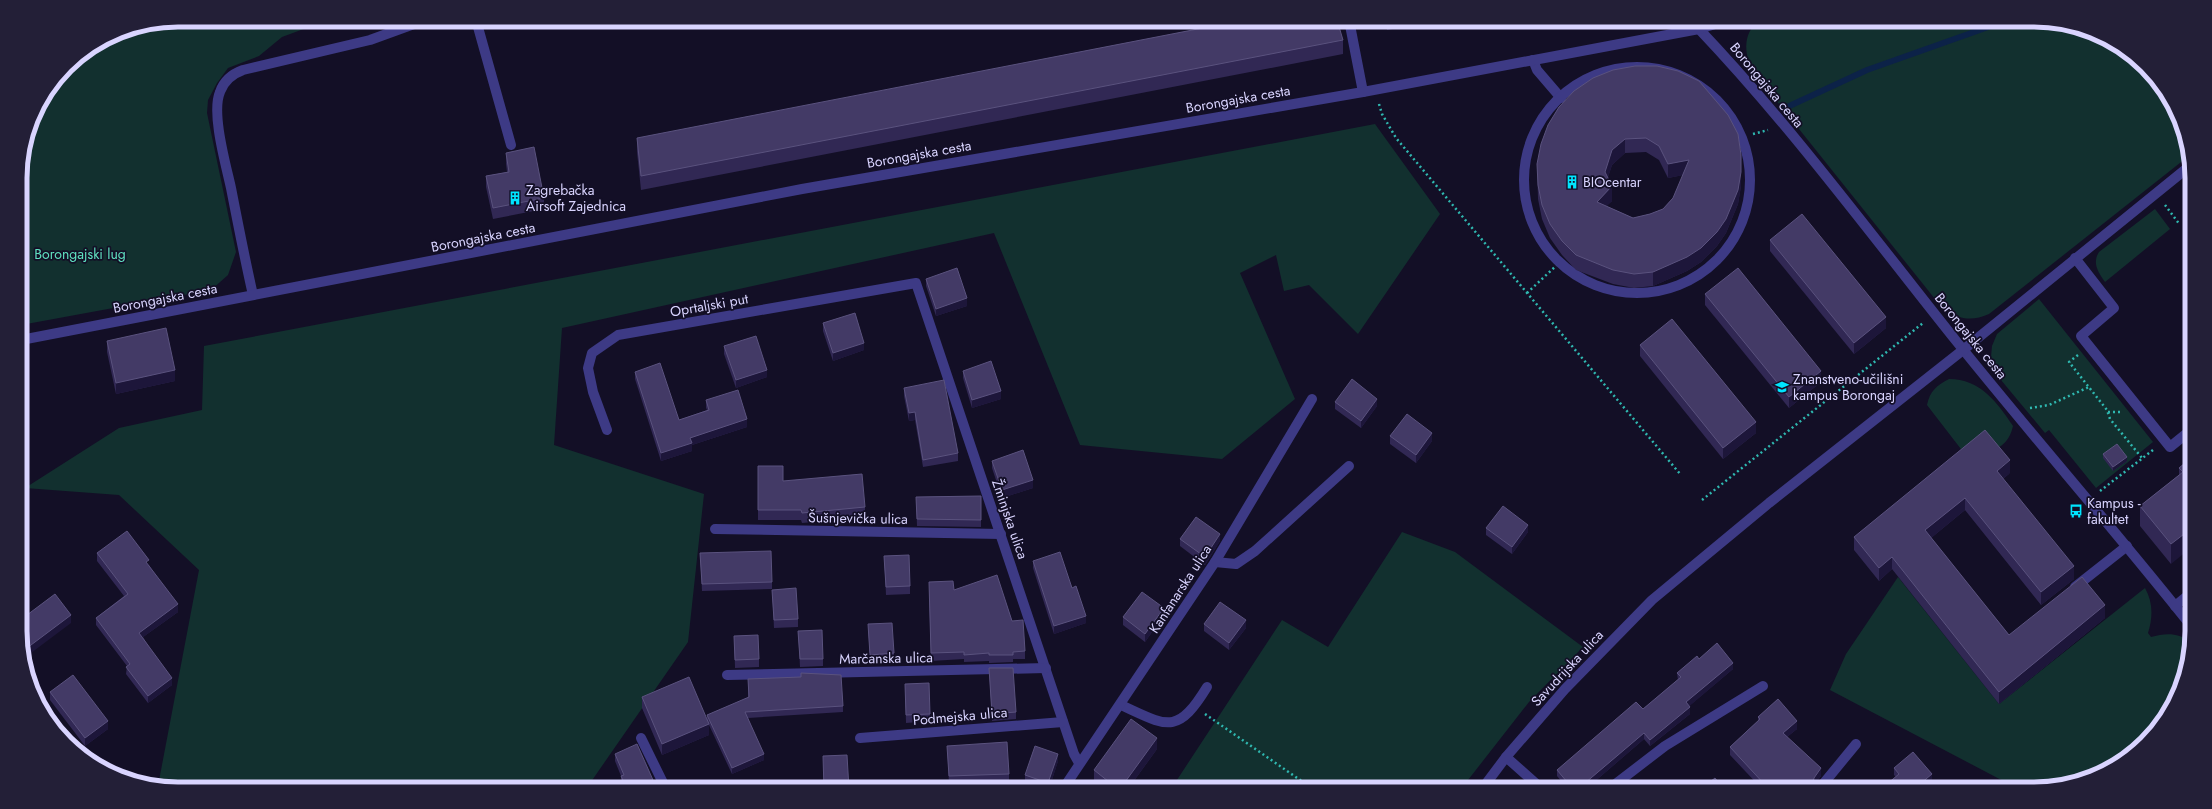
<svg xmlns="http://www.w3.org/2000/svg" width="2212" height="809" font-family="Jost,sans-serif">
	<rect width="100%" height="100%" fill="#130f26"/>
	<g fill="#12302f">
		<path d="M178 20H328L282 37 259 56 228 68 217 83 208 100 207 113 236 252 228 275 211 290 21 325 20 167 36 108 74 59 118 32Z"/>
		<path d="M1760 20H2034L2085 28 2122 47 2153 74 2176 108 2190 155 1989 314C1971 322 1959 319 1943 309L1755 74C1744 57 1741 33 1760 20Z"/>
		<path d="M1375 124 1440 214 1358 334 1309 285 1284 291 1276 255 1240 273 1295 399 1222 459 1080 445 994 233 562 328 554 445 704 494 688 642 586 789H178L158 786 199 570 119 495 25 488 119 428 202 410 204 346Z"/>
		<path d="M2155 209 2170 229 2105 282C2098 272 2092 263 2099 252Z"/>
		<path d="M2039 299 2153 442 2096 488 2049 430 2045 433 1996 374 1991 357 1992 346 1997 334Z"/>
		<path d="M1949 379C1980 379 1997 402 2013 426 2007 453 1987 451 1964 453L1927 405C1930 391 1936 386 1949 379Z"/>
		<path d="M1402 532 1455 552 1583 647 1529 702 1461 789H1171L1282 620 1328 647Z"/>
		<path d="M1898 577 1999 704 2145 588C2153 602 2153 617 2148 633L2151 637C2165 633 2178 632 2190 642L2184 682 2159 727 2130 756 2085 781 2044 789H2004L2009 784 1830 690 1846 654Z"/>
	</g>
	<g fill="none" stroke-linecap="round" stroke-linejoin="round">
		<path stroke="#0c2248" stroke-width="6" d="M1785 108 1867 70 2008 20"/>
		<g stroke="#2fb8b0" stroke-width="2.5" stroke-dasharray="2 3" stroke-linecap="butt">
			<path d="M1379 104 1382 114 1396 138 1681 475"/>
			<path d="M1753 134 1768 130"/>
			<path d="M2189 200 2191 198"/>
			<path d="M2165 205 2180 225"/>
			<path d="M1527 293 1558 264"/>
			<path d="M2078 355 2069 362 2107 410 2110 419 2142 458"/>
			<path d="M2030 408 2049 405 2089 387"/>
			<path d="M2108 412H2123"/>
			<path d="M2100 491 2153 450"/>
			<path d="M1702 500 1923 323"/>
			<path d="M1205 714 1313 789"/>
		</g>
		<g stroke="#3d3a85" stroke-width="10">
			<path d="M476 20 511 145"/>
			<path d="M1349 20 1363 92"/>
			<path d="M1533 60 1537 70 1561 98"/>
			<circle cx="1637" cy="180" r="113"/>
			<path d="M2075 258 2114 308 2081 336 2170 447 2191 430"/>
			<path d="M253 295C245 260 238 224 231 188 226 165 211 113 220 92 224 80 232 74 243 70L370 40 425 20"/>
			<path d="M1215 562 1236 564 1255 551 1349 466"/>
			<path d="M2075 587 2127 546"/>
			<path d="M1121 705C1167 726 1177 736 1207 687"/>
		</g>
		<g stroke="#3d3a85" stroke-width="10">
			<path d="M1699 29C1792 127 1873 237 1957 342 2034 438 2115 530 2192 627"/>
			<path d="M21 340 802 189 1363 92 1699 29 1728 20"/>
			<path d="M607 430 593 392 588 368 592 353 618 335 916 283 1074 754 1079 763"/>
			<path d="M715 529 1001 534"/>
			<path d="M2175 606 2192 592"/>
			<path d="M727 675 1046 668"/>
			<path d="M641 738 666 789"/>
			<path d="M860 738 1063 722"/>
			<path d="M1506 757 1542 789"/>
			<path d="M1063 789 1215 562 1312 399"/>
			<path d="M1482 789 1506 757 1565 689 1652 600 1769 503 1963 350 2191 165"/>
			<path d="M1609 789 1665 746 1763 686"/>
			<path d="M1819 789 1856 744"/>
		</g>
	</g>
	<g fill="#312854" fill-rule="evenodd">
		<path d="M1385 20H1442L1387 30Z"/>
		<path d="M1343 40V54L641 190 637 152V138Z"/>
		<path d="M1657 66 1741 186 1738 204 1726 233 1717 246 1701 262 1687 271 1653 286 1634 288 1613 284 1576 270 1562 255 1550 238 1542 219 1538 199 1537 164ZM1646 152 1659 160 1668 178 1683 175 1673 198 1663 209 1650 214 1633 218 1606 206 1612 201 1608 177 1612 165 1625 153Z"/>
		<path d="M506 153 544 198V209L493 219 486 187V176L507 172 506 164Z"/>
		<path d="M1770 240 1886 328 1854 354 1770 251Z"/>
		<path d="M926 279 967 306 936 316 926 286Z"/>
		<path d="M1705 294 1821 382 1789 408 1705 305Z"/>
		<path d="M823 323 864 350 833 361 823 331Z"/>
		<path d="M107 341 175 381 116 394 107 352Z"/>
		<path d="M1640 345 1756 433 1723 459 1640 356Z"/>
		<path d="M724 346 767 377 736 388 724 354Z"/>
		<path d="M963 371 1001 399 972 408 963 378Z"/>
		<path d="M635 372 679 420 707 410 706 408V400L747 427 692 445V451L661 461 635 379Z"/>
		<path d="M904 388 958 453V461L923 467 915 420 909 421 904 396Z"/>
		<path d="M1335 402 1377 406 1361 428 1335 409Z"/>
		<path d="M1390 436 1432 441 1416 463 1390 444Z"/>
		<path d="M2103 454 2127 461 2113 471 2103 458Z"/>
		<path d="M2191 458 2171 564 2140 526V506L2179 475V468Z"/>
		<path d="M992 461 1033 488 1002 498 992 468Z"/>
		<path d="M758 466 783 481 865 507V517L802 523 801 520H758Z"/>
		<path d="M2010 473 2003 479 2074 579 2041 605 1965 510 1931 538 2009 635 2105 618 1999 704 1892 569 1879 581 1854 550V537Z"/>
		<path d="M981 496V527L917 526 916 497Z"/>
		<path d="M1486 528 1528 532 1512 554 1486 535Z"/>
		<path d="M1180 539 1220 541 1205 565 1180 546Z"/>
		<path d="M97 553 149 565 178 612 143 637 172 685 148 703 126 674 127 666 96 625V618L124 596 97 561Z"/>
		<path d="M700 553 772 582V589L702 591Z"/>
		<path d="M884 556 910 586V594L886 595Z"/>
		<path d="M1033 561 1072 588 1086 623 1054 634 1033 568Z"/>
		<path d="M772 590 798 619V627L774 628Z"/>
		<path d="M929 590H954L1012 621 1025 651V659H1013V662L989 663V661L964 662V659L931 661Z"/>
		<path d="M1164 615 1145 642 1123 625V617Z"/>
		<path d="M868 624 894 653V661L870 662Z"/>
		<path d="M1204 624 1246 628 1229 650 1204 631Z"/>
		<path d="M798 631 823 659V666L800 667Z"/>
		<path d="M734 636 759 659V667L735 668Z"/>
		<path d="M1699 659 1733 669 1689 706 1690 714 1650 746 1644 739 1586 789H1568L1557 776V770L1643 709 1678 680 1677 673Z"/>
		<path d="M989 668 1016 712V719L992 721Z"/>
		<path d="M748 679 843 706V712L748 718 764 760 732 774 709 725V735L662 755 642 708V697L707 720V715L748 698Z"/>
		<path d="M905 684 930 714V721L906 723Z"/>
		<path d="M50 692 108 729 85 746 50 700Z"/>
		<path d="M1758 717 1797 729 1787 737 1821 776 1814 785 1813 789H1762L1730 755V747L1758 721Z"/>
		<path d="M947 746 1009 774V781L949 784Z"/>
		<path d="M1157 749 1128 789H1104L1094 781V770Z"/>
		<path d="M615 754 657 789H624L621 783V776L615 761Z"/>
		<path d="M1058 761 1049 789H1043L1025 783V775Z"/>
		<path d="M1894 768 1932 781 1896 777 1894 775Z"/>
	</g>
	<g fill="#1d163a">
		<path d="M1625 139V153L1612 165 1605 186V172L1612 150Z"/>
		<path d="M1689 160V174L1668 178V164Z"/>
		<path d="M1741 172V186L1738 204 1726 233 1717 246 1701 262 1687 271 1653 286V272Z"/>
		<path d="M1612 186V201L1597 216V202Z"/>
		<path d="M967 298V306L936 316V309Z"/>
		<path d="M1886 317V328L1854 354V343Z"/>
		<path d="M864 343V350L833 361V353Z"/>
		<path d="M175 370V381L116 394V383Z"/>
		<path d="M767 370V377L736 388V380Z"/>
		<path d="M1821 371V382L1789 408V397Z"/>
		<path d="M1001 391V399L972 408V400Z"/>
		<path d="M1377 399V406L1361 428V421Z"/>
		<path d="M915 412V420L909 421V413Z"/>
		<path d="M747 419V427L692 445V451L661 461V453L690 438Z"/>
		<path d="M1756 422V433L1723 459V448Z"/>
		<path d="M1432 433V441L1416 463V455Z"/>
		<path d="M2127 457V461L2113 471V467Z"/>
		<path d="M2010 460V473L1997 484V471Z"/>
		<path d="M1033 480V488L1002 498V490Z"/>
		<path d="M1965 498V510L1925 543V530Z"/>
		<path d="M1528 525V532L1512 554V547Z"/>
		<path d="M2192 528V547L2171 564V544Z"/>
		<path d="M1220 534V541L1205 565V557Z"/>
		<path d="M26 551V558L22 561V553Z"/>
		<path d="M1892 557V569L1879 581V568Z"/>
		<path d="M2074 566V579L2041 605V592Z"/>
		<path d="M178 604V612L139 640V633Z"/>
		<path d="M2105 605V618L1999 704V692Z"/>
		<path d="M1164 608V615L1145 642V634Z"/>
		<path d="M71 615V623L23 659V651Z"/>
		<path d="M1086 616V623L1054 634V626Z"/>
		<path d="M1246 620V628L1229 650V643Z"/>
		<path d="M1733 663V669L1686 709V702Z"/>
		<path d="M172 678V685L148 703V696Z"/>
		<path d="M1690 707V714L1650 746V740Z"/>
		<path d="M108 721V729L85 746V738Z"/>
		<path d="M1797 721V729L1783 740V733Z"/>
		<path d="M709 724V735L662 755V744Z"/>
		<path d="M1644 733V739L1586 789H1578Z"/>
		<path d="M1157 738V749L1128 789H1120Z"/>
		<path d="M764 754V760L732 774V768Z"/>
		<path d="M1058 754V761L1049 789H1048V783Z"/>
		<path d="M1821 768V776L1814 785 1813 789H1807L1814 778Z"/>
		<path d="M1932 774V781L1923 789H1914Z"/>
	</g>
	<g fill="#433a66" stroke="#5a527e" fill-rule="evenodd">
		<path d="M1244 20H1337L1343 40 641 176 637 138Z"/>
		<path d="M1635 66H1657L1678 71 1699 81 1728 115 1738 134 1741 155V172L1738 190 1726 219 1717 232 1701 248 1687 257 1653 272 1634 274 1613 270 1576 255 1562 241 1550 224 1542 205 1538 185 1537 164 1541 144 1548 125 1559 107 1574 91 1593 78 1613 70ZM1646 138 1659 146 1668 164 1689 160 1673 198 1663 209 1650 214 1633 218 1597 202 1612 186 1605 172 1612 150 1625 139Z"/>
		<path d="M534 147 544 198 493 208 486 176 509 172 506 153Z"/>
		<path d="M1802 214 1886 317 1854 343 1770 240Z"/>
		<path d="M957 268 967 298 936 309 926 279Z"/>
		<path d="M1738 268 1821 371 1789 397 1705 294Z"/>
		<path d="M855 313 864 343 833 353 823 323Z"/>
		<path d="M1672 319 1756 422 1723 448 1640 345Z"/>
		<path d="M166 328 175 370 116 383 107 341Z"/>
		<path d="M756 336 767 370 736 380 724 346Z"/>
		<path d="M991 361 1001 391 972 400 963 371Z"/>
		<path d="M660 363 679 420 709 410 706 400 738 390 747 419 690 438 692 443 661 453 635 372Z"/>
		<path d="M1352 379 1377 399 1361 421 1335 402Z"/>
		<path d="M944 380 958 453 923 460 915 412 909 413 904 388Z"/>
		<path d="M1407 414 1432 433 1416 455 1390 436Z"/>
		<path d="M1985 430 2010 460 1997 471 2074 566 2041 592 1965 498 1925 530 2009 635 2082 577 2105 605 1999 692 1892 557 1879 568 1854 537Z"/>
		<path d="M2117 444 2127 457 2113 467 2103 454Z"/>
		<path d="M1023 450 1033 480 1002 490 992 461Z"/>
		<path d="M2191 458 2192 528 2171 544 2140 506 2183 472 2179 468Z"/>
		<path d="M758 466H783V481L862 474 865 507 802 513 801 510H758Z"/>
		<path d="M981 496V520L917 519 916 497Z"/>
		<path d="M1503 506 1528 525 1512 547 1486 528Z"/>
		<path d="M1196 517 1220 534 1205 557 1180 539Z"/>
		<path d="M127 531 149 560 146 562 178 604 139 633 172 678 148 696 126 667 130 664 96 618 128 594 97 553Z"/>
		<path d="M22 546 26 551 22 553Z"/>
		<path d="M771 551 772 582 702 584 700 553Z"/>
		<path d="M1060 552 1072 588 1076 586 1086 616 1054 626 1033 561Z"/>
		<path d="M909 555 910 586 886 587 884 556Z"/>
		<path d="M997 575 1012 621 1023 620 1025 651 1013 652V655H989V653L964 655V652L931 653 929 582 953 581 954 590Z"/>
		<path d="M796 588 798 619 774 620 772 590Z"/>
		<path d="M1142 592 1164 608 1145 634 1123 617Z"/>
		<path d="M55 594 71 615 23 651V618Z"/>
		<path d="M1220 602 1246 620 1229 643 1204 624Z"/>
		<path d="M892 623 894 653 870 655 868 624Z"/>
		<path d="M822 630 823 659H800L798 631Z"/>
		<path d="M758 635 759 659 735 660 734 636Z"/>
		<path d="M1717 643 1733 663 1686 702 1690 707 1650 740 1644 733 1578 789H1573L1557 770 1636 702 1643 709 1681 677 1677 673 1697 656 1699 659Z"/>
		<path d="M989 668H1013L1016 712 992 714Z"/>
		<path d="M801 673 841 675 843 706 745 712 764 754 732 768 707 715 749 697 748 679 801 677Z"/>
		<path d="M73 675 108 721 85 738 50 692Z"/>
		<path d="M689 677 709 724 662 744 642 697Z"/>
		<path d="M929 683 930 714 906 715 905 684Z"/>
		<path d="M1778 699 1797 721 1783 733 1821 768 1814 778 1813 783 1807 789H1764L1766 786 1730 747 1760 719 1758 717Z"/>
		<path d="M1131 719 1157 738 1120 789H1118L1094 770Z"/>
		<path d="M1007 742 1009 774 949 776 947 746Z"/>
		<path d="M637 744 657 789H627L621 776 624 775 615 754Z"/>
		<path d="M1035 746 1058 754 1048 783 1025 775Z"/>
		<path d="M1913 752 1932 774 1914 789H1881L1899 774 1894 768Z"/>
		<path d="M847 755 849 789H824L823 756Z"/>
		<path d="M1715 778 1723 789H1701Z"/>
		<path d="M734 783 737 789H720Z"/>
	</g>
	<defs>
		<g id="building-bare" transform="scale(1.08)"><path d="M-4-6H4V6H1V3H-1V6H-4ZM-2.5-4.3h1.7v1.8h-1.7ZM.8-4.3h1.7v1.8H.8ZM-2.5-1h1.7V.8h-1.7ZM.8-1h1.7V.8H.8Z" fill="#00e5ff" stroke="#130f26" stroke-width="2.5" paint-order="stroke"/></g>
		<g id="university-bare" transform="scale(1.08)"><path d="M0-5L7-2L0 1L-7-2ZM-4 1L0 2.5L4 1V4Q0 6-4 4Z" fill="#00e5ff" stroke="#130f26" stroke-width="2.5" paint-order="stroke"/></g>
		<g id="bus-bare" transform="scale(1.08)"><path d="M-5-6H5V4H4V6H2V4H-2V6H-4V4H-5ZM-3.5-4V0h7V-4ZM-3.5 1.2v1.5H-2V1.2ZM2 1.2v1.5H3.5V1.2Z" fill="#00e5ff" stroke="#130f26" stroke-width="2.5" paint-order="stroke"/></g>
	</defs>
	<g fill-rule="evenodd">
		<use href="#building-bare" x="1572" y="182"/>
		<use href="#building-bare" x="515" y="198"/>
		<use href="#university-bare" x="1782" y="387"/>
		<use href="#bus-bare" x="2076" y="511"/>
	</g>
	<g text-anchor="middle" stroke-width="3.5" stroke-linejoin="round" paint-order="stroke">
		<g font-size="14" fill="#d9d4ff" stroke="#130f26">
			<text transform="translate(1767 85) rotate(50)" y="5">Borongajska cesta</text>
			<text transform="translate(1238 99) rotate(-10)" y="5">Borongajska cesta</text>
			<text transform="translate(919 154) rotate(-10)" y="5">Borongajska cesta</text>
			<text transform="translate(483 237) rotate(-11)" y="5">Borongajska cesta</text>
			<text transform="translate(165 298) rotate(-11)" y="5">Borongajska cesta</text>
			<text transform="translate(709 305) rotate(-10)" y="5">Oprtaljski put</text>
			<text transform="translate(1971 336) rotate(51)" y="5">Borongajska cesta</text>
			<text transform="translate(858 518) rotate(1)" y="5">Šušnjevička ulica</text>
			<text transform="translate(1010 519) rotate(71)" y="5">Žminjska ulica</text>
			<text transform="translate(1180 589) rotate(-57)" y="5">Kanfanarska ulica</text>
			<text transform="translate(886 658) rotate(-1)" y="5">Marčanska ulica</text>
			<text transform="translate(1567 668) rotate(-47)" y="5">Savudrijska ulica</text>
			<text transform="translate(960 716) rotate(-5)" y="5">Podmejska ulica</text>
		</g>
		<g font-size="14" fill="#d9d4ff" stroke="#130f26" text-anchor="start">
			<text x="1583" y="187">BIOcentar</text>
			<text x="526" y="195">Zagrebačka<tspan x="526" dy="16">Airsoft Zajednica</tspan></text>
			<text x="1793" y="384">Znanstveno-učilišni<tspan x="1793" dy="16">kampus Borongaj</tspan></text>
			<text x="2087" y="508">Kampus -<tspan x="2087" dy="16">fakultet</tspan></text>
		</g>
		<g font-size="14" fill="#5fe0c0" stroke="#130f26">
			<text x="80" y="259">Borongajski lug</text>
		</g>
	</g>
	<path d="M0 0H2212V809H0ZM178 27H2034A151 151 0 0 1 2185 178V631A151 151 0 0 1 2034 782H178A151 151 0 0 1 27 631V178A151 151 0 0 1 178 27Z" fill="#231f37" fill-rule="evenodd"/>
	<path fill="none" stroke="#d9d4ff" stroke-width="5" d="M178 27H2034A151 151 0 0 1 2185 178V631A151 151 0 0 1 2034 782H178A151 151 0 0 1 27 631V178A151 151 0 0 1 178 27Z"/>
</svg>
